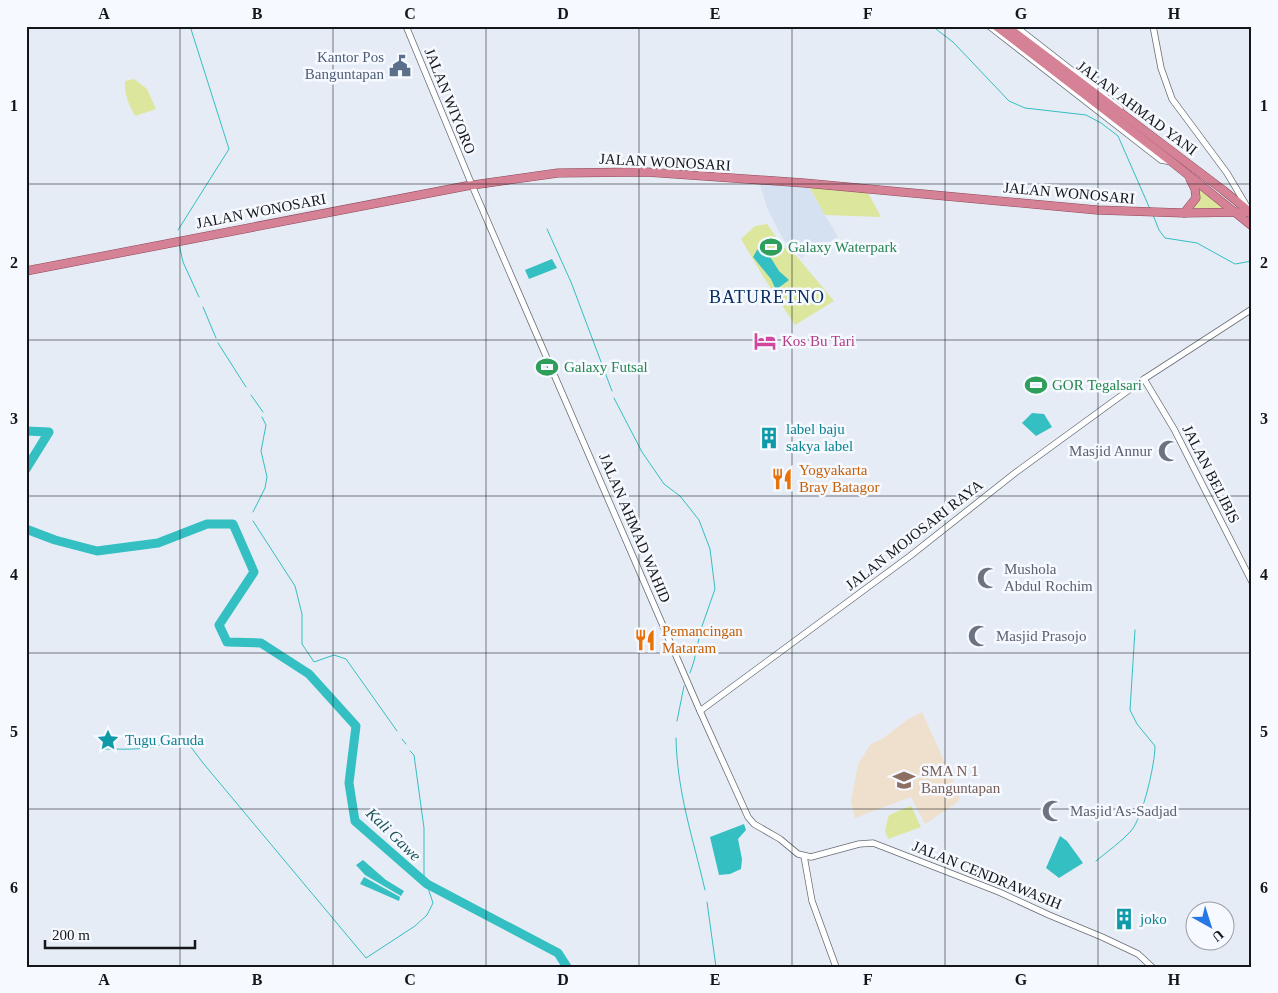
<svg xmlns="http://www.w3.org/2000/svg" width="1278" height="993" font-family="'Times New Roman',serif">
	<rect width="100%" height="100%" fill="#e6ecf5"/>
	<path fill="#d5e0f0" d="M759 182 807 184 838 237 801 258 783 239 768 210Z"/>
	<path fill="#eee0cc" d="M922 712 960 796 958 802 925 824 911 797 855 818 851 802 858 764 871 744 882 739 907 720Z"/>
	<g fill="#dce69c">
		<path d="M134 79 147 89 156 109 135 116C129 105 124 94 125 81Z"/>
		<path d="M807 183 867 191 881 217 825 215Z"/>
		<path d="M1195 184 1224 209 1189 211Z"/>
		<path d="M767 224 784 248 788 246 834 301 795 325 764 278 741 239 755 226Z"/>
		<path d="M911 806 921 827 888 839 885 830 889 815Z"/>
	</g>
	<g fill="#34bfc2">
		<path d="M761 248 766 250 779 271 789 280 777 289 775 288 771 279 753 257 757 250Z"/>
		<path d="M552 259 557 268 529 279 525 270Z"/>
		<path d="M1032 413 1044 414 1052 427 1036 436 1022 423Z"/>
		<path d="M744 824 746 830 738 839 742 859 741 869 730 874 719 875 710 837Z"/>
		<path d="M1060 836 1067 841 1083 863 1059 878 1046 868Z"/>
		<path d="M363 860 386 880 404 891 401 896 365 875 356 865Z"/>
		<path d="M364 877 400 897 399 901 360 884Z"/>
	</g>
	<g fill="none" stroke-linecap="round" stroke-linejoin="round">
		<g stroke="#34bfc2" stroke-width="1">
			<path d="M932 26 953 42 1009 101 1025 108 1086 115 1101 123 1118 136 1150 209"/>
			<path d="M1153 215 1159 230 1165 238 1197 243 1235 264 1252 261"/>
			<path d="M547 229 571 282 612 391"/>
			<path d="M178 230 229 149 190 26"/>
			<path d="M179 244 183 262 199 297"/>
			<path d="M203 307 216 338"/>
			<path d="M218 343 246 387"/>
			<path d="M251 395 263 412"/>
			<path d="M614 398 642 452 664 484 680 496 699 520 710 549 715 589 701 629 694 661 690 673"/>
			<path d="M253 512 265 488 267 477 261 451 266 425 262 417"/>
			<path d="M253 521 295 586 302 614V644L314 662 334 655 346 659 397 731"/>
			<path d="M677 721 684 686"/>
			<path d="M676 738C677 792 693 838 705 890"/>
			<path d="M402 739 406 744"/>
			<path d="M104 749C121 749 137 750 153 747 165 744 173 737 184 738L203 763 366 958 415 926 427 915 433 903 424 876V828L414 755 410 751"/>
			<path d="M1096 861C1108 851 1121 842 1131 831 1143 817 1155 764 1155 746L1137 724 1130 710 1135 630"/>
			<path d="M707 902 716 967"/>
		</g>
		<g stroke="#34bfc2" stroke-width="9">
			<path d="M26 431 49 432 26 469"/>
			<path d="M26 529 55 540 97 551 158 543 207 524H233L254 572 219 625 227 642 261 643 309 674 356 726 349 783 355 821 427 884 558 953 567 967"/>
		</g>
		<g stroke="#676c74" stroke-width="7">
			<g id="tertiary">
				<path d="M406 26 474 190 700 711 748 817 754 824 780 839 798 854 811 857 859 844 873 843 886 848 999 892 1049 915 1102 937 1138 954 1152 967"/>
				<path d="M989 26 1161 160 1172 162"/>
				<path d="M1015 26 1120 108"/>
				<path d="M1153 26 1161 68 1172 99 1227 173 1249 210"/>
				<path d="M1144 379 1174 429 1252 582"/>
				<path d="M700 711 910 556 1015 473 1144 379 1252 309"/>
				<path d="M804 856 812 901 836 967"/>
			</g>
		</g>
		<g stroke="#8b4859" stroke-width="9">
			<g id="trunk">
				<path d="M996 26 1172 162 1252 226"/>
				<path d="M1006 26 1223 190 1250 212"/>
				<path d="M1184 213 1196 198 1195 189 1190 179"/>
				<path d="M26 271 466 186 558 173 646 172 804 183 1097 210 1184 213 1250 212"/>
			</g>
		</g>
		<use href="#tertiary" stroke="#fff" stroke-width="5.5"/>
		<use href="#trunk" stroke="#d68296" stroke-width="8"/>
	</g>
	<path fill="none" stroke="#141619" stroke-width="1" stroke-opacity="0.55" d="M180 26V967M333 26V967M486 26V967M639 26V967M792 26V967M945 26V967M1098 26V967M26 184H1252M26 340H1252M26 496H1252M26 653H1252M26 809H1252"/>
	<defs>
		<g id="civic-bare" transform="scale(1.725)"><path d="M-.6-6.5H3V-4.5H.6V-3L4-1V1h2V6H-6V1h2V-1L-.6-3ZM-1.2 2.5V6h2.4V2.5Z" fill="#5c6f8a" stroke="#f6f9ff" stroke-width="2.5" paint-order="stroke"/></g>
		<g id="stadium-bare" transform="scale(1.725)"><path d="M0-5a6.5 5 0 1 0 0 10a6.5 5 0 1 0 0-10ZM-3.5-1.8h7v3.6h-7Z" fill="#2e9e5b" stroke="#f6f9ff" stroke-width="2.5" paint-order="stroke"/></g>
		<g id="hotel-bare" transform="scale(1.725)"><path d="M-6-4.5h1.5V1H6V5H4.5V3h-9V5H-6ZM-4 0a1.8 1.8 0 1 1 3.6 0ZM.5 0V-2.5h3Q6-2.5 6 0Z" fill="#d1479c" stroke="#f6f9ff" stroke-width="2.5" paint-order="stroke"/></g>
		<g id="building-bare" transform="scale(1.725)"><path d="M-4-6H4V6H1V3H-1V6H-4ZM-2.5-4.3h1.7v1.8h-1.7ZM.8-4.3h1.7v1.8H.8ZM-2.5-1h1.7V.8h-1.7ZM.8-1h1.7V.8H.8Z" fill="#0f9aa8" stroke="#f6f9ff" stroke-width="2.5" paint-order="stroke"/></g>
		<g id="mosque-bare" transform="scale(1.725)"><path d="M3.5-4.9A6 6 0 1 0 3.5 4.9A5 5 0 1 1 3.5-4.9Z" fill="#6b7280" stroke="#f6f9ff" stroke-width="2.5" paint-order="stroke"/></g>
		<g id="restaurant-bare" transform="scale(1.725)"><path d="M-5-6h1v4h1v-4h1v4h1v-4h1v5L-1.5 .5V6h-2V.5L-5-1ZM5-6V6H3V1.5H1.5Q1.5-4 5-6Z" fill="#e8710a" stroke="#f6f9ff" stroke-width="2.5" paint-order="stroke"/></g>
		<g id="sight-bare" transform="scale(1.725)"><path d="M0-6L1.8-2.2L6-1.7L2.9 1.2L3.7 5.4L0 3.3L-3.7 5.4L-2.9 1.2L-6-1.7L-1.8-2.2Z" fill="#0f9aa8" stroke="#f6f9ff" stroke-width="2.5" paint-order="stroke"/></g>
		<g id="school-bare" transform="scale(1.725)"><path d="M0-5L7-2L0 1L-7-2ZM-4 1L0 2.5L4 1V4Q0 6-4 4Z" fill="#8d6e63" stroke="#f6f9ff" stroke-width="2.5" paint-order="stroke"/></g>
	</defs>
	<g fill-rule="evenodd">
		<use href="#civic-bare" x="400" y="66"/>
		<use href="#stadium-bare" x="771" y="247"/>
		<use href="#hotel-bare" x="765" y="341"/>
		<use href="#stadium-bare" x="547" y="367"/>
		<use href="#stadium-bare" x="1036" y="385"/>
		<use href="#building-bare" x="769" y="438"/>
		<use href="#mosque-bare" x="1169" y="451"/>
		<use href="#restaurant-bare" x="782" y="479"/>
		<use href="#mosque-bare" x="988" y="578"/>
		<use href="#mosque-bare" x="979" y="636"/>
		<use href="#restaurant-bare" x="645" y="640"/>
		<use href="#sight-bare" x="108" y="740"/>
		<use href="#school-bare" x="904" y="780"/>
		<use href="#mosque-bare" x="1053" y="811"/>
		<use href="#building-bare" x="1124" y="919"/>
	</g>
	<g text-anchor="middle" stroke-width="5" stroke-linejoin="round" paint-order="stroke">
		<g font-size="15" fill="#4e5e75" stroke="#f6f9ff" text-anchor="end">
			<text x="384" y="62">Kantor Pos<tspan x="384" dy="17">Banguntapan</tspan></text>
		</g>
		<g font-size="15" fill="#141619" stroke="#f6f9ff">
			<text transform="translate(450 101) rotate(68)" y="5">JALAN WIYORO</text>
			<text transform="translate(1137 108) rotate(37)" y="5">JALAN AHMAD YANI</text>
			<text transform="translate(665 162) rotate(3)" y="5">JALAN WONOSARI</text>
			<text transform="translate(1069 193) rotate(5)" y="5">JALAN WONOSARI</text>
			<text transform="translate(261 211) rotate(-11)" y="5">JALAN WONOSARI</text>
			<text transform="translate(1211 474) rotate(63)" y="5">JALAN BELIBIS</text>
			<text transform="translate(635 528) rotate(67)" y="5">JALAN AHMAD WAHID</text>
			<text transform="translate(914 535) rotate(-38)" y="5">JALAN MOJOSARI RAYA</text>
			<text transform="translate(987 875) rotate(22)" y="5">JALAN CENDRAWASIH</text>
		</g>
		<g font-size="15" fill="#27864d" stroke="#f6f9ff" text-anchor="start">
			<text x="788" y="252">Galaxy Waterpark</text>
			<text x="564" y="372">Galaxy Futsal</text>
			<text x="1052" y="390">GOR Tegalsari</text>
		</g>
		<g font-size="15" fill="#b23c85" stroke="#f6f9ff" text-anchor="start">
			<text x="782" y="346">Kos Bu Tari</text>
		</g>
		<g font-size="15" fill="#0d838f" stroke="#f6f9ff" text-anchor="start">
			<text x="786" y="434">label baju<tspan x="786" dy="17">sakya label</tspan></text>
			<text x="125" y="745">Tugu Garuda</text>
			<text x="1140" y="924">joko</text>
		</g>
		<g font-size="15" fill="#5b616d" stroke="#f6f9ff" text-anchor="start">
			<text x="1152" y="456" text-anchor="end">Masjid Annur</text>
			<text x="1004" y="574">Mushola<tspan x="1004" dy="17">Abdul Rochim</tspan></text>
			<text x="996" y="641">Masjid Prasojo</text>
			<text x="1070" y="816">Masjid As-Sadjad</text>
		</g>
		<g font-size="15" fill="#c56008" stroke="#f6f9ff" text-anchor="start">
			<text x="799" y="475">Yogyakarta<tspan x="799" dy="17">Bray Batagor</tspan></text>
			<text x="662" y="636">Pemancingan<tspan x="662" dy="17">Mataram</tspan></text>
		</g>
		<g font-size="15" fill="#785e54" stroke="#f6f9ff" text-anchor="start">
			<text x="921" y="776">SMA N 1<tspan x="921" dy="17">Banguntapan</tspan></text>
		</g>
		<g font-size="16" font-style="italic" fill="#205759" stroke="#f6f9ff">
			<text transform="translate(394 834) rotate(44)" y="6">Kali Gawe</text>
		</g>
		<g font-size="18" letter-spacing="1" fill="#072f62" stroke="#f6f9ff">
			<text x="767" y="303">BATURETNO</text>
		</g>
	</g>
	<rect width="1278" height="993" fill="none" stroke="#f6f9ff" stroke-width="55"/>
	<g transform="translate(1210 926) rotate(141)"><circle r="24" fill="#f6f9ff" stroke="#9c9ea3"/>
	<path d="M0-4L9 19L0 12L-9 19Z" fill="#2679e4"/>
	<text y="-8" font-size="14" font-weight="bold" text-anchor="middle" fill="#141619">U</text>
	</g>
	<path d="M45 940v8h150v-8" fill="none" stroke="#141619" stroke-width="2.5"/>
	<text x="52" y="940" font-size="15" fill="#141619" stroke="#f6f9ff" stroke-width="4" paint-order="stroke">200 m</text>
	<rect x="28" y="28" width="1222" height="938" fill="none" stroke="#141619" stroke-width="2"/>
	<g font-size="16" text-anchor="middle" font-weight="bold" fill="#141619">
		<text x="104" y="19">A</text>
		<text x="257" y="19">B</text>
		<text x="410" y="19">C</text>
		<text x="563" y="19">D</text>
		<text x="715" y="19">E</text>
		<text x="868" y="19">F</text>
		<text x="1021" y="19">G</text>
		<text x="1174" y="19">H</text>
		<text x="14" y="111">1</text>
		<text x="1264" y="111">1</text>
		<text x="14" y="268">2</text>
		<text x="1264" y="268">2</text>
		<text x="14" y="424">3</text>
		<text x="1264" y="424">3</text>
		<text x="14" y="580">4</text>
		<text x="1264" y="580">4</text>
		<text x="14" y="737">5</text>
		<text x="1264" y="737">5</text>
		<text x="14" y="893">6</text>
		<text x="1264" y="893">6</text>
		<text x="104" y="985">A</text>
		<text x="257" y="985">B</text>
		<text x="410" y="985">C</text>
		<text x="563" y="985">D</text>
		<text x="715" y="985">E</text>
		<text x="868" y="985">F</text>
		<text x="1021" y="985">G</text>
		<text x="1174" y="985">H</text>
	</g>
</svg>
